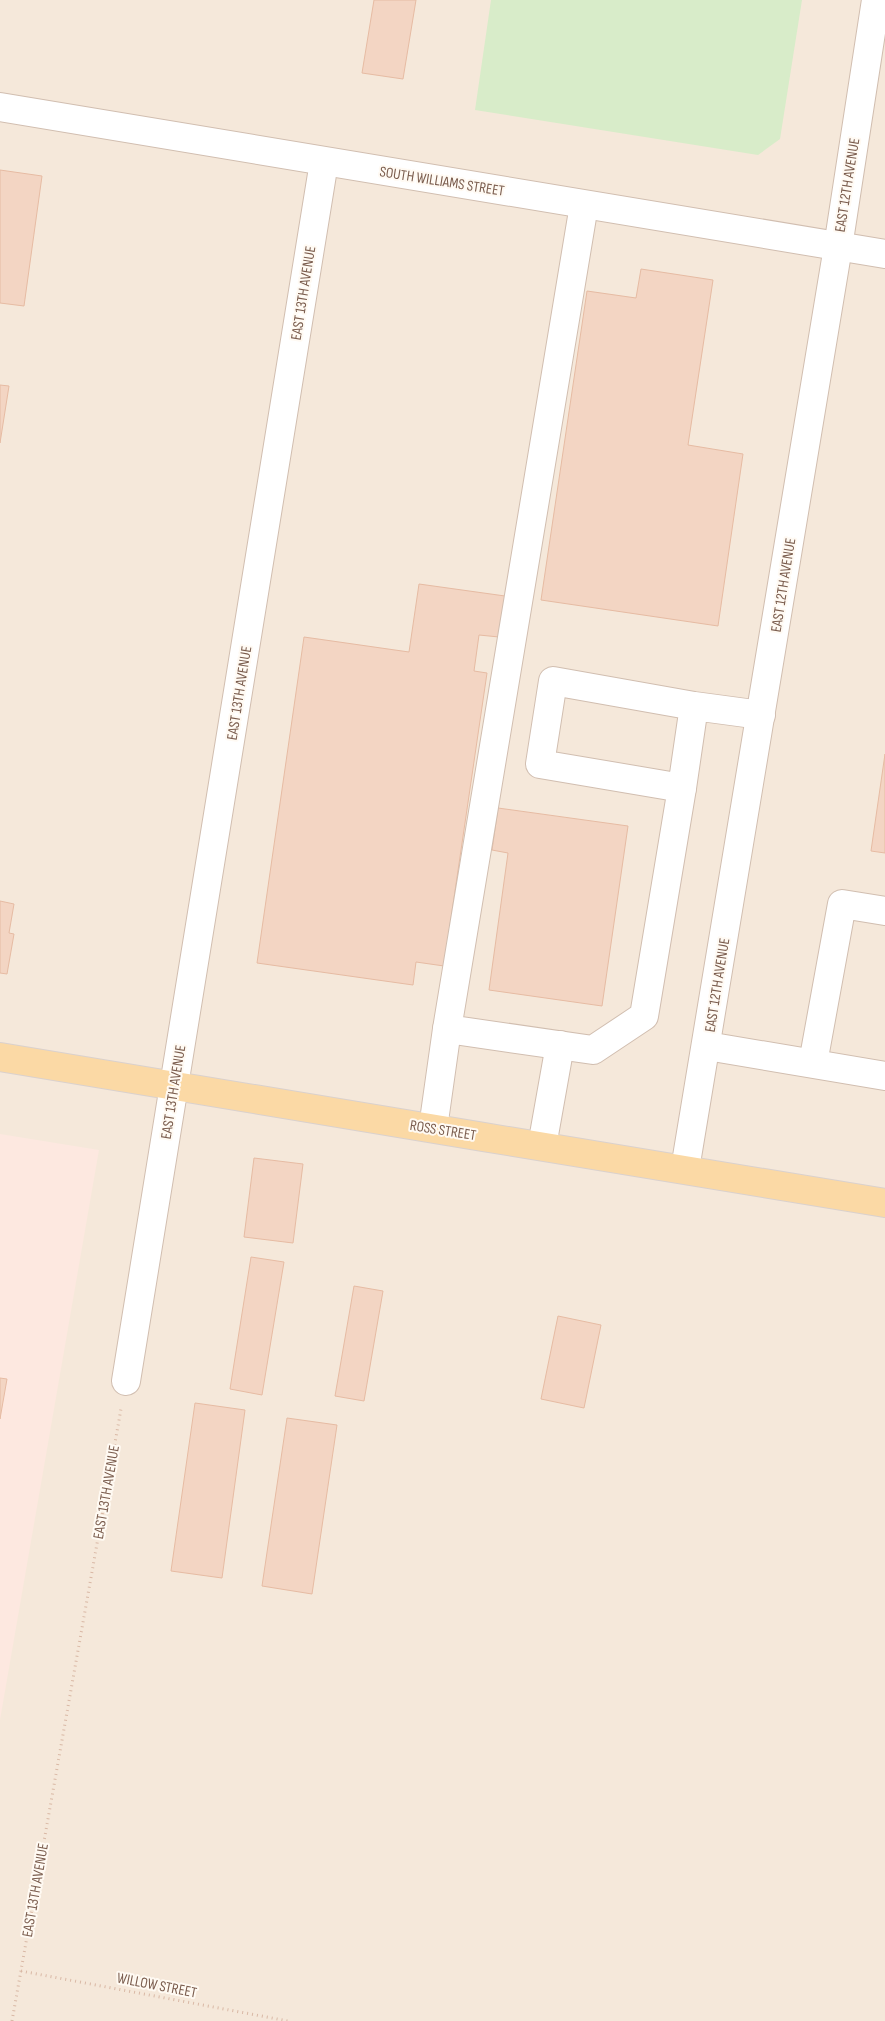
<svg xmlns="http://www.w3.org/2000/svg" width="885" height="2021" font-family="'Sofia Sans Condensed',sans-serif">
	<rect width="100%" height="100%" fill="#fdf6ec"/>
	<rect fill="#f5e8da" x="0" y="0" width="885" height="2021"/>
	<path fill="#fde8e0" d="M0 1134 99 1150 0 1720Z"/>
	<path fill="#d8ecc9" d="M491 0H802L780 139 758 155 475 110Z"/>
	<g fill="#f3d5c3" stroke="#e6bba3">
		<path d="M374 0H416L403 79 362 73Z"/>
		<path d="M0 170 42 176 24 306 0 303Z"/>
		<path d="M641 269 713 280 688 445 743 454 718 626 541 600 587 291 636 298Z"/>
		<path d="M0 385 9 386 0 443Z"/>
		<path d="M419 584 505 596 499 637 479 635 474 671 487 673 444 966 416 962 413 985 257 963 304 637 409 652Z"/>
		<path d="M885 754V853L871 851Z"/>
		<path d="M498 808 628 826 602 1006 489 990 508 853 492 850Z"/>
		<path d="M0 901 14 904 9 933 14 934 7 974 0 973Z"/>
		<path d="M254 1158 303 1164 293 1243 244 1237Z"/>
		<path d="M251 1257 284 1262 262 1395 230 1389Z"/>
		<path d="M354 1286 383 1291 364 1401 335 1396Z"/>
		<path d="M558 1316 601 1325 584 1408 541 1399Z"/>
		<path d="M0 1378 7 1379 0 1419Z"/>
		<path d="M195 1403 245 1410 222 1578 171 1571Z"/>
		<path d="M287 1418 337 1425 312 1594 262 1586Z"/>
	</g>
	<g fill="none" stroke-linecap="round" stroke-linejoin="round">
		<g stroke="#d1beb0" stroke-width="30">
			<g id="minor">
				<path d="M0 107 885 254"/>
				<path d="M694 706 682 788 540 764 553 681 694 706 761 715"/>
				<path d="M447 1029 593 1050 644 1016 682 788"/>
				<path d="M707 1046 885 1076"/>
				<path d="M813 1063 842 904 885 911"/>
				<path d="M433 1128 447 1029 584 205"/>
				<path d="M542 1146 560 1045"/>
				<path d="M685 1169 838 247 876 0"/>
				<path d="M126 1381 324 162"/>
			</g>
		</g>
		<g stroke="#dad1cd" stroke-width="30">
			<path id="major" d="M0 1057C295 1108 590 1153 885 1203"/>
		</g>
		<g stroke="#d9b8a5" stroke-width="3" stroke-dasharray="1 4" stroke-linecap="butt">
			<path d="M21 1971 288 2021"/>
			<path d="M12 2021 121 1409"/>
		</g>
		<use href="#minor" stroke="#fff" stroke-width="28"/>
		<use href="#major" stroke="#fbd9a5" stroke-width="28"/>
	</g>
	<g text-anchor="middle" stroke-width="4" stroke-linejoin="round" paint-order="stroke">
		<g font-size="15" fill="#7a5c4d" stroke="#fffaf3">
			<text transform="translate(442 181) rotate(9)" y="5">SOUTH WILLIAMS STREET</text>
			<text transform="translate(847 185) rotate(-81)" y="5">EAST 12TH AVENUE</text>
			<text transform="translate(303 293) rotate(-81)" y="5">EAST 13TH AVENUE</text>
			<text transform="translate(783 585) rotate(-81)" y="5">EAST 12TH AVENUE</text>
			<text transform="translate(239 693) rotate(-81)" y="5">EAST 13TH AVENUE</text>
			<text transform="translate(717 985) rotate(-81)" y="5">EAST 12TH AVENUE</text>
			<text transform="translate(173 1092) rotate(-81)" y="5">EAST 13TH AVENUE</text>
			<text transform="translate(443 1130) rotate(9)" y="5">ROSS STREET</text>
			<text transform="translate(106 1492) rotate(-80)" y="5">EAST 13TH AVENUE</text>
			<text transform="translate(35 1890) rotate(-80)" y="5">EAST 13TH AVENUE</text>
			<text transform="translate(157 1985) rotate(11)" y="5">WILLOW STREET</text>
		</g>
	</g>
</svg>
